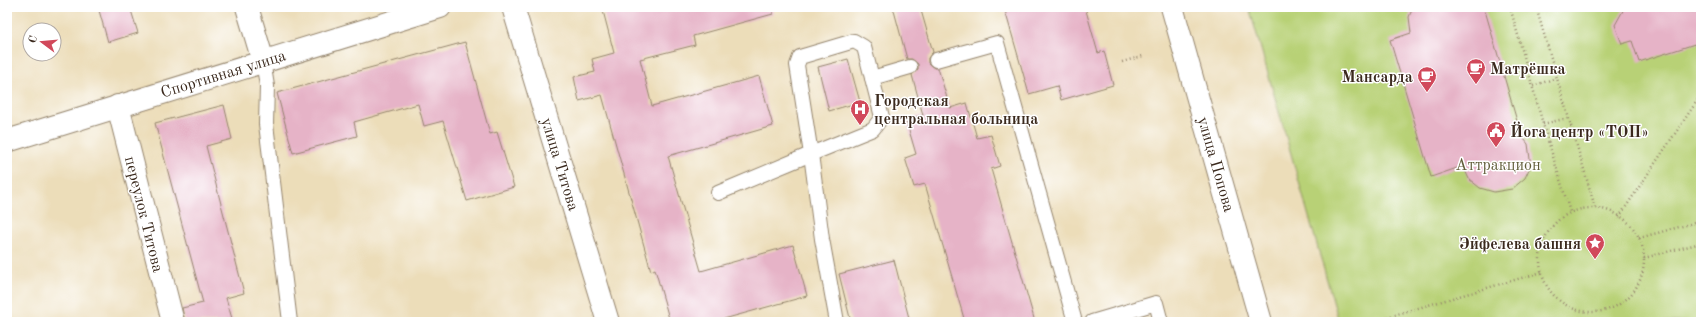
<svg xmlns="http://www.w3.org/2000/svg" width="1708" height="329" font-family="'Old Standard TT',serif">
	<rect width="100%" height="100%" fill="#fff"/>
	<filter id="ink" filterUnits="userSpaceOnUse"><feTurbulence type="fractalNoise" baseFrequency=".025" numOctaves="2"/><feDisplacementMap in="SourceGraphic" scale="8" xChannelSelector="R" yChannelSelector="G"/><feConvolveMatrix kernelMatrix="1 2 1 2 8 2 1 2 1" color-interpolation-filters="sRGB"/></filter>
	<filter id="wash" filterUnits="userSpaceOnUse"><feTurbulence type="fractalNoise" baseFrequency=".012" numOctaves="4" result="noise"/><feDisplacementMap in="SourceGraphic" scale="16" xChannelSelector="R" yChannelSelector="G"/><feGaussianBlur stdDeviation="0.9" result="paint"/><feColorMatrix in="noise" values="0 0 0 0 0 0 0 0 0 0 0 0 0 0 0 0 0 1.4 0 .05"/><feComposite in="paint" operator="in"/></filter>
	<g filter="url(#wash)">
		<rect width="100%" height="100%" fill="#ecddb9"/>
		<path fill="#b8d176" stroke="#7a7e4a" d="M1249 7H1701V322H1339Z"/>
		<g id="blocks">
			<g fill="#e6b3c7">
				<path d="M98 7H130L138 33 108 42Z"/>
				<path d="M602 7H772L773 14 693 36 695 45 640 59 652 106 759 76 773 126 668 156 701 271 793 245 807 296 713 322H670L655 269 651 271 602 95 579 101 574 77 595 72 592 59 614 53Z"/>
				<path d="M893 7H920L933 52 928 58V63L934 68H938L950 108 967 103 977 138 991 135 1000 166 991 169 1035 322H965L925 184 914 187 905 158 916 154 906 120 923 115 912 75 918 69V64L912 59H907Z"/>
				<path d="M1004 7H1085L1098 53 1104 51 1113 85 1061 100 1057 86 1029 94Z"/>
				<path d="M1413 7H1484L1521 135 1528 144 1530 159V167L1525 178 1512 189 1494 192 1480 188 1469 179 1463 166 1431 177 1390 40 1411 33 1409 17Z"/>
				<path d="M1625 7H1701V42L1639 62 1632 41 1622 44 1615 25Z"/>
				<path d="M465 42 490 134 497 132 514 187 467 201 443 121 424 126 418 104 354 122 357 136 293 153 277 93Z"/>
				<path d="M848 59 860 102 829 111 818 67Z"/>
				<path d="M224 105 232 139 206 146 244 293 226 298 233 322H185L182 308 203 303 155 123Z"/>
				<path d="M894 260 910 322H851L839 274Z"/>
			</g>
		</g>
	</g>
	<g filter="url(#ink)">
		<use href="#blocks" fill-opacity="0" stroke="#94846c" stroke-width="1"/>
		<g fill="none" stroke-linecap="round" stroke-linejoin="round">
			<g stroke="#94846c" stroke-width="16">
				<g id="lane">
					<path d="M936 60 997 43 1075 322"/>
					<path d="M263 61 267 86 266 124 290 322"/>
					<path d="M718 193 811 154 797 65 800 57 854 41 864 47 872 78"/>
					<path d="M837 322 822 239 811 154 873 129 882 117 872 78 910 67"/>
					<path d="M1092 322 1156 303 1161 322"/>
				</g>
			</g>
			<g stroke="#94846c" stroke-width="24">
				<g id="street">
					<path d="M247 7 263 61"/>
					<path d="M513 7 608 322"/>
					<path d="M118 106 173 322"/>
					<path d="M7 141 440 7"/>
				</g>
			</g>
			<g stroke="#94846c" stroke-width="24">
				<path id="secondary" d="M1172 7 1261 322"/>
			</g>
			<g stroke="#94846c" stroke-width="2.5" stroke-dasharray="1 3" stroke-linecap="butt">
				<path d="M1510 7 1543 124 1570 212"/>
				<path d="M1536 7 1595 207"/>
				<path d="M1122 62 1143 56"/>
				<path d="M1533 86 1556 78"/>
				<path d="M1543 124 1568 118"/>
				<circle cx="1592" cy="260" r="52"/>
				<path d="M1619 217 1701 95"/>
				<path d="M1639 238 1701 221"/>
				<path d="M1644 258 1701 243"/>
				<path d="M1387 317 1542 272"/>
			</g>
			<use href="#lane" stroke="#fff" stroke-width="14"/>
			<use href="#street" stroke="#fff" stroke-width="22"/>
			<use href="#secondary" stroke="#fff" stroke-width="22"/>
		</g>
	</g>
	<defs>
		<g id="cafe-pin" transform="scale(1)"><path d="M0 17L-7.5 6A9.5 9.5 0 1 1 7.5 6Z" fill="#d1495b" stroke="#fff"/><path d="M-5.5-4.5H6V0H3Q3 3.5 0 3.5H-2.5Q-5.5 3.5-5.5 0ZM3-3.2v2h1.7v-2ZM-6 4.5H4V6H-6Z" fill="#fff"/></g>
		<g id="hospital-pin" transform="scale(1)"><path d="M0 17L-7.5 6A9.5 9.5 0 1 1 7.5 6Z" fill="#d1495b" stroke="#fff"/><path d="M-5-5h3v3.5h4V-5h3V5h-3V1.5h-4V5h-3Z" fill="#fff"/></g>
		<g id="civic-pin" transform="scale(1)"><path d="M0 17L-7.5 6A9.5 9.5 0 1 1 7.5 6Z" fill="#d1495b" stroke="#fff"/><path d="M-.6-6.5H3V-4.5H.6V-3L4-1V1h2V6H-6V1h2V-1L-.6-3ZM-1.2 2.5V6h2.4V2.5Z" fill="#fff"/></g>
		<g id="sight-pin" transform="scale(1)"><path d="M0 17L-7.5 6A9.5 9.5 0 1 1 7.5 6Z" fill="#d1495b" stroke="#fff"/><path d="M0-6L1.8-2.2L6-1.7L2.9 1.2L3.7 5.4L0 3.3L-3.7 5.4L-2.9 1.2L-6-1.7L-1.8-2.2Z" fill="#fff"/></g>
	</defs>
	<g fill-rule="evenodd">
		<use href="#cafe-pin" x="1476" y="68"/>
		<use href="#cafe-pin" x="1427" y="76"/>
		<use href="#hospital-pin" x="860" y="109"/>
		<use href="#civic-pin" x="1496" y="131"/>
		<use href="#sight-pin" x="1595" y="243"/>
	</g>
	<g text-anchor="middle" stroke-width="3" stroke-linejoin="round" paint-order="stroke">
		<g font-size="16" font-weight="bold" fill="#3b2a1e" stroke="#fff" text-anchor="start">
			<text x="1490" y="74">Матрёшка</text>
			<text x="1413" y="82" text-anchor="end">Мансарда</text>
			<text x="874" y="106">Городская<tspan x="874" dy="18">центральная больница</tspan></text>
			<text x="1510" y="137">Йога центр «ТОП»</text>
			<text x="1581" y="249" text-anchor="end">Эйфелева башня</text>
		</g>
		<g font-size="16" fill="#3b2a1e" stroke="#fff">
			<text transform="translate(223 73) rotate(-17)" y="6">Спортивная улица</text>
			<text transform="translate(561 164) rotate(73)" y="6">улица Титова</text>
			<text transform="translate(1217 164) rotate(74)" y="6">улица Попова</text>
			<text transform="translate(145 214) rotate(76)" y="6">переулок Титова</text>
		</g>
		<g font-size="16" fill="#605c38" stroke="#fff">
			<text x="1498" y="170">Аттракцион</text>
		</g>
	</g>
	<rect width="1708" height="329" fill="none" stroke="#fff" stroke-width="24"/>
	<g transform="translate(42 42) rotate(286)"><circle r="19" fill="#ffffff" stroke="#b1aaa5"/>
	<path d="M0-3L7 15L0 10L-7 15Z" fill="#d1495b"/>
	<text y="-6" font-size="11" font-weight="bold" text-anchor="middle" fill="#3b2a1e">С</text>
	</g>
</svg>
